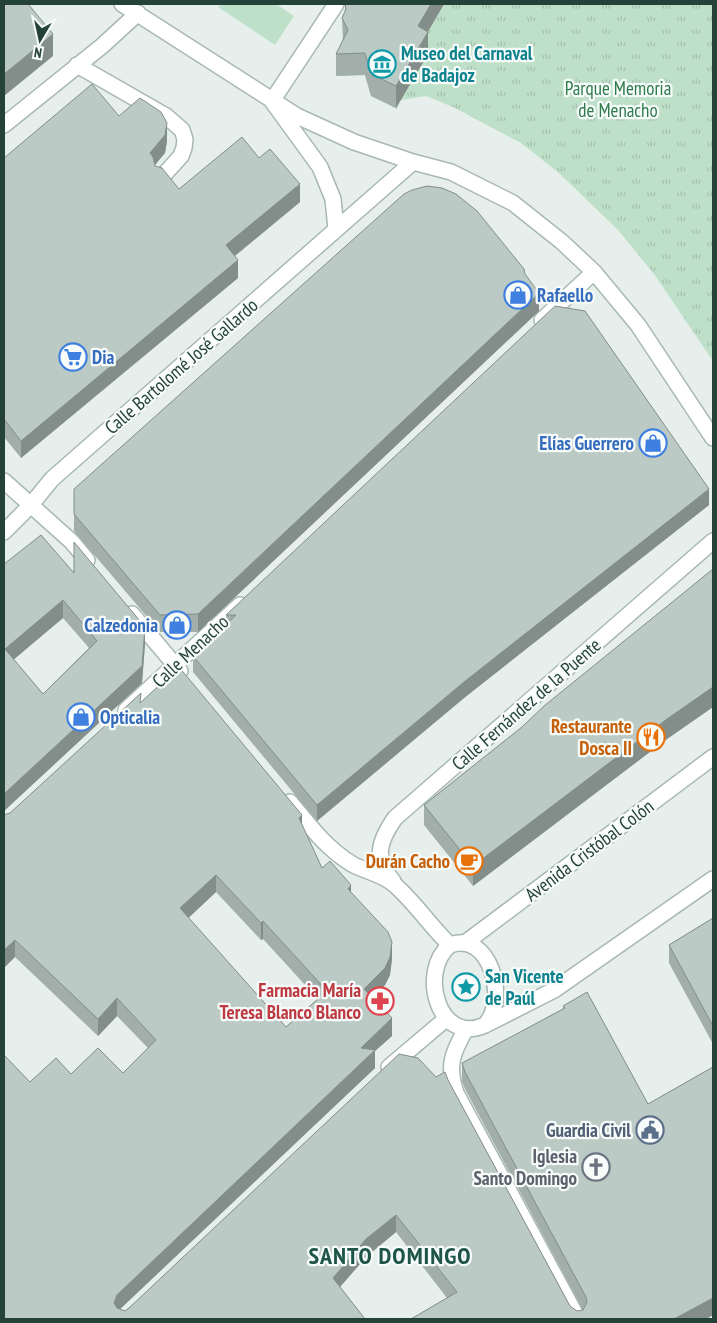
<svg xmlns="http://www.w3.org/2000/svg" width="717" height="1323" viewBox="0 0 717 1323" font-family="'PT Sans Narrow',sans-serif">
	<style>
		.green { fill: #bfe0c8 }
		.park { fill: url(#park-tufts) }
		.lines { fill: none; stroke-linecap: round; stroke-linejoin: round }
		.lane-casing { stroke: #a8b8b2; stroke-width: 18 }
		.street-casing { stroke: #a8b8b2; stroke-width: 18 }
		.lane { stroke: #fff; stroke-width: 15 }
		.street { stroke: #fff; stroke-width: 15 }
		.wall { fill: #a1aea9; fill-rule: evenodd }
		.shaded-wall { fill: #838d89 }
		.building { fill: #bbcac4; stroke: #838d89; fill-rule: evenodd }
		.labels { text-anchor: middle; stroke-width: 4.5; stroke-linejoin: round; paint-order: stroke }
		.culture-label { font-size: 19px; font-weight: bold; fill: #0d838f; stroke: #f7fbf9; text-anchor: start }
		.park-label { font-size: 19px; fill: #2d7a4b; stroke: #f7fbf9 }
		.shop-label { font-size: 19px; font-weight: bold; fill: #366cbe; stroke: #f7fbf9; text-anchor: start }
		.street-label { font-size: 19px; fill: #24423a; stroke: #f7fbf9 }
		.food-label { font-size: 19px; font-weight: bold; fill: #c56008; stroke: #f7fbf9; text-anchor: end }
		.health-label { font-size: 19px; font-weight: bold; fill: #be3a42; stroke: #f7fbf9; text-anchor: end }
		.service-label { font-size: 19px; font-weight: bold; fill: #4e5e75; stroke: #f7fbf9; text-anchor: end }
		.worship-label { font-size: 19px; font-weight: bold; fill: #5b616d; stroke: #f7fbf9; text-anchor: end }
		.district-label { font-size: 24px; font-weight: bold; letter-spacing: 1px; fill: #1f5548; stroke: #f7fbf9 }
	</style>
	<defs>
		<pattern id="park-tufts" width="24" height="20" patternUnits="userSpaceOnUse" patternTransform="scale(1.25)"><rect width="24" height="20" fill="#bfe0c8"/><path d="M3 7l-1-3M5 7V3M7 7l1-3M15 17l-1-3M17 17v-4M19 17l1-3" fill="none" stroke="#a4c1ad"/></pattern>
	</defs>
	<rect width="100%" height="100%" fill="#e6efeb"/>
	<path class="green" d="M221 4H276L294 16 275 45 218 7Z"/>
	<path class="park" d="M360 4H713V361L654 274 618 230 559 173 521 143 453 107 426 96 401 100 397 109 371 96 365 75 336 76 348 52 342 40Z"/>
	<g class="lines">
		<g class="lane-casing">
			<path id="lane" d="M77 65 166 116 182 130 185 139 184 148 181 156 162 177"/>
		</g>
		<g class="street-casing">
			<path id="street" d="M122 4 297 116 354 142 413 162 451 172 513 203 562 242 594 272 638 325 713 438
				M4 125 102 46 138 13
				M336 229 333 199 320 167 272 101 336 4
				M542 320 594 272
				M4 481 72 542 87 560
				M4 532 30 506 52 479 413 162
				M132 614 180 671
				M126 710 240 605
				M290 802C309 825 326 848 352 864 366 872 384 874 396 886 416 904 431 927 450 945
				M393 881C373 859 379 841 395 818L713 541
				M465 943 713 757
				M485 1025C509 1000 490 930 450 945 418 971 438 1046 485 1025L554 990 713 879
				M466 1029C452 1053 447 1066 456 1093L578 1319
				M389 1067 447 1018"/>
		</g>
		<use href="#lane" class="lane"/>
		<use href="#street" class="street"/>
	</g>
	<path class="wall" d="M345 4H444L428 32V54L396 108 371 96 365 75 336 76V54L343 41 342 18 345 12Z
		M119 116 167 141 165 153 155 164V166L179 189 259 158 300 202 235 256 238 278 21 458 4 437V158Z
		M525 274 539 311 198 632H160L74 531V489Z
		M709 505 464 698 317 821 193 672V656L226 625V615Z
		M4 564 74 573 145 644 142 683 4 811ZM63 618 89 648 43 694 13 659Z
		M713 569V707L667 739 473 886 424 825V805L522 727Z
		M141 703 302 826 322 868 351 892 392 959 390 975 385 985 372 998 392 1036 375 1051V1068L120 1309 125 1311 129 1308 436 1077 448 1080 570 1306 577 1311 583 1310 465 1089 462 1081V1063L563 1009V1006L648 1104 713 1067V1315L706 1319H411L447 1298 396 1232 366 1257 340 1287 365 1319H4L30 1082 71 1074 123 1073 148 1048 117 1016 98 1036 15 957 10 813ZM216 892 261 940 263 939 318 999 286 1027 188 918Z
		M713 918V1044L669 963V945Z"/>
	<path class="shaded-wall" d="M431 4H444L418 48V26Z
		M428 32V54L396 108V86Z
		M53 34V56L4 96V74Z
		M167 123V141L165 153 150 171V153Z
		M300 184V202L226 263V245Z
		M238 260V278L21 458V441Z
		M539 293V311L198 632V614Z
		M709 489V505L464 698 317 821V805L464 682Z
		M63 600V618L5 667V649Z
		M145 627V644L142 683 4 811V794Z
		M713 687V707L667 739 473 886V866L667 719Z
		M302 815V833L299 818Z
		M216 875V892L180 926V908Z
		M351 885V903L348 889Z
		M263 921V939L261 940V923Z
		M15 940V957L4 968V950Z
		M392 942V959L390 975 385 985 364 1006V989Z
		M117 998V1016L98 1036V1019Z
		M392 1018V1036L375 1051V1068L117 1312 114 1303 117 1295 361 1048Z
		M396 1215V1232L366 1257 333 1295V1278L366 1239Z
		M713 1298V1315L706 1319H674Z"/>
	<path class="building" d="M4 4H28L53 34 4 74Z
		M345 4H431L418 26 428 32 396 86 371 74 365 53 336 54 348 30 342 18 346 9Z
		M92 84 119 116 140 98 161 112 167 123 165 135 150 153 153 157 155 166 162 168 179 189 242 137 259 158 270 149 300 184 226 245 238 260 21 441 4 419V158Z
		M427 186 442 188 456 194 477 211 524 269 525 274 539 293 198 614 160 615 74 514V489L404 194 412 190Z
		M555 306 585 311 709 489 464 682 317 805 193 656 236 615H226Z
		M41 535 74 573V542L145 627 142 666 4 794V564ZM63 600 97 641 43 694 5 649Z
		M713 569V687L667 719 473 866 424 805 522 727 544 706Z
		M179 667 302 815 299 818 322 868 330 861 351 885 348 889 388 932 392 942 390 957 385 968 364 989 392 1018 361 1048 375 1050 117 1295 114 1303 117 1308 125 1311 129 1308 399 1054 418 1058 436 1077 445 1072 448 1080 570 1306 577 1311 583 1310 587 1302 586 1297 465 1072 462 1063 565 1008 563 1006 587 992 648 1104 713 1067V1298L674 1319H411L457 1292 396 1215 366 1239 333 1278 365 1319H4V1055L30 1082 56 1058 71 1074 98 1048 123 1073 156 1040 117 998 98 1019 15 940 4 950V815L10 813 141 693 140 703ZM216 875 261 923 263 921 327 991 286 1027 180 908Z
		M713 918V1026L669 945Z"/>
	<defs>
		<g id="museum-ring" transform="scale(1.4375)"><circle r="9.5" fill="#f7fbf9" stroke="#0f9aa8" stroke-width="1.5"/><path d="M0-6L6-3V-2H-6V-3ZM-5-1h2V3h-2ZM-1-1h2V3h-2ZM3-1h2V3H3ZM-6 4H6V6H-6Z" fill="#0f9aa8"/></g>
		<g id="shop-ring" transform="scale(1.4375)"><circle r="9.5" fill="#f7fbf9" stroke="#3f7fe0" stroke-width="1.5"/><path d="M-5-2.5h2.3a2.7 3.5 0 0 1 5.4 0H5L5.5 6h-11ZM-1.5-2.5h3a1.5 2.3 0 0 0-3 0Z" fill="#3f7fe0"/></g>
		<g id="supermarket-ring" transform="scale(1.4375)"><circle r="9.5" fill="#f7fbf9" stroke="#3f7fe0" stroke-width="1.5"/><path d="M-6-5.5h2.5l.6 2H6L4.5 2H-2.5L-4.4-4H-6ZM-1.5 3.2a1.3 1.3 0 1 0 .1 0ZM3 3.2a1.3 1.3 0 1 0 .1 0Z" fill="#3f7fe0"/></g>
		<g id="restaurant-ring" transform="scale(1.4375)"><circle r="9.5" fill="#f7fbf9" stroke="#e8710a" stroke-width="1.5"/><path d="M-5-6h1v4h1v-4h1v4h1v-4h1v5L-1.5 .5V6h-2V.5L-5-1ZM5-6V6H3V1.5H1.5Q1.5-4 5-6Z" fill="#e8710a"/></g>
		<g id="cafe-ring" transform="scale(1.4375)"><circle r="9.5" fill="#f7fbf9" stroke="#e8710a" stroke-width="1.5"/><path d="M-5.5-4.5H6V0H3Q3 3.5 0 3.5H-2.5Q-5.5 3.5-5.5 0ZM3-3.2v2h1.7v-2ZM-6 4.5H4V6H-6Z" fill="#e8710a"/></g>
		<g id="sight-ring" transform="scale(1.4375)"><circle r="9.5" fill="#f7fbf9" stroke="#0f9aa8" stroke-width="1.5"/><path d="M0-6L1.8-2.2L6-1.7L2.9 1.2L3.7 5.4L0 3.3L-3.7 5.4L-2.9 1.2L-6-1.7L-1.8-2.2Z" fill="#0f9aa8"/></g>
		<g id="pharmacy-ring" transform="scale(1.4375)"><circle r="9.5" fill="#f7fbf9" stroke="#e0444e" stroke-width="1.5"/><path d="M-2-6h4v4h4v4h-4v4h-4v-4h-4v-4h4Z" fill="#e0444e"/></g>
		<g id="civic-ring" transform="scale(1.4375)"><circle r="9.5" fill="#f7fbf9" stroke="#5c6f8a" stroke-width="1.5"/><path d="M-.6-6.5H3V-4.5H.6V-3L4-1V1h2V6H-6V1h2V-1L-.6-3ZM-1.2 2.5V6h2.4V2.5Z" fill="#5c6f8a"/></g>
		<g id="church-ring" transform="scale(1.4375)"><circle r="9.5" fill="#f7fbf9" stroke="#6b7280" stroke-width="1.5"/><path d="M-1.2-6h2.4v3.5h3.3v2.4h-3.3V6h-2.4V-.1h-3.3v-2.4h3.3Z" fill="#6b7280"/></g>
	</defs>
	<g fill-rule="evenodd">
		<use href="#museum-ring" x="382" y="64"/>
		<use href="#shop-ring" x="518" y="295"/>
		<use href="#supermarket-ring" x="73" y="357"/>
		<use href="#shop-ring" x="653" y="443"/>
		<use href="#shop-ring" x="177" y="625"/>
		<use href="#shop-ring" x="81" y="717"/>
		<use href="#restaurant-ring" x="651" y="737"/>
		<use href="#cafe-ring" x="469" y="861"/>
		<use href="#sight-ring" x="466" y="987"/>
		<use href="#pharmacy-ring" x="380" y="1001"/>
		<use href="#civic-ring" x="650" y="1130"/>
		<use href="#church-ring" x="596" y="1167"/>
	</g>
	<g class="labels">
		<g class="culture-label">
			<text x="401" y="60">Museo del Carnaval<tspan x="401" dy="22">de Badajoz</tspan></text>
			<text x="485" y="983">San Vicente<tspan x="485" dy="22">de Paúl</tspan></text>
		</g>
		<g class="park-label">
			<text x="618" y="95">Parque Memoria<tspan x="618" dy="22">de Menacho</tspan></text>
		</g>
		<g class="shop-label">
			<text x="537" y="302">Rafaello</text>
			<text x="92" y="364">Dia</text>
			<text x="634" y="450" text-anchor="end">Elías Guerrero</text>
			<text x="158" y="632" text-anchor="end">Calzedonia</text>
			<text x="100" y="724">Opticalia</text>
		</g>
		<g class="street-label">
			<text transform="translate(181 366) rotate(-41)" y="7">Calle Bartolomé José Gallardo</text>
			<text transform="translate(190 651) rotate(-43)" y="7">Calle Menacho</text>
			<text transform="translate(526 704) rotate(-41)" y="7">Calle Fernández de la Puente</text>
			<text transform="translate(589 850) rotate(-37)" y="7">Avenida Cristóbal Colón</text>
		</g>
		<g class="food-label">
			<text x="632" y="733">Restaurante<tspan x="632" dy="22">Dosca II</tspan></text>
			<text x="450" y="868">Durán Cacho</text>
		</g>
		<g class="health-label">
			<text x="361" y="997">Farmacia María<tspan x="361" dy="22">Teresa Blanco Blanco</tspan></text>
		</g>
		<g class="service-label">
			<text x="631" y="1137">Guardia Civil</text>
		</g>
		<g class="worship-label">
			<text x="577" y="1163">Iglesia<tspan x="577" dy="22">Santo Domingo</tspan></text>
		</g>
		<g class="district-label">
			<text x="390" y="1264">SANTO DOMINGO</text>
		</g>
	</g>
	<rect width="717" height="1323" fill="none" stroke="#24423a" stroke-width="10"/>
	<g transform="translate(40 40) rotate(189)" stroke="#f7fbf9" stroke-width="4" paint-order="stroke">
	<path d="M0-4L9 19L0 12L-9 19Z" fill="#24423a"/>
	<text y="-8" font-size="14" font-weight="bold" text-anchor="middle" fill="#24423a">N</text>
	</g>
</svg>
